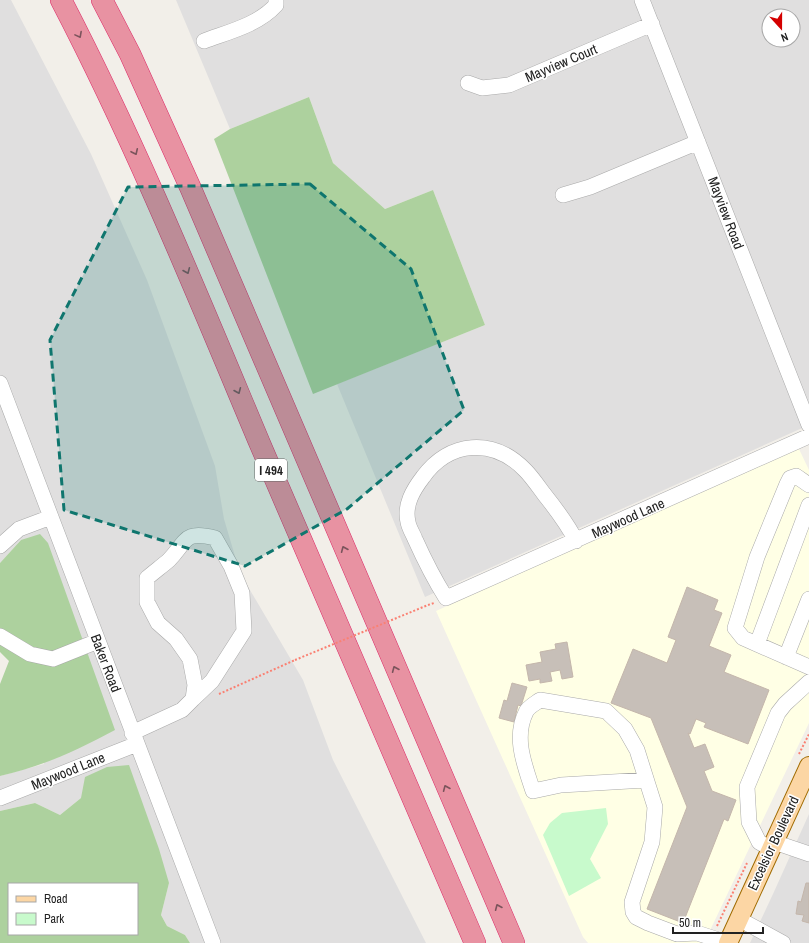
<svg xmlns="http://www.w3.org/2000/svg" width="809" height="943" viewBox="0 0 809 943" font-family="'Archivo Narrow',sans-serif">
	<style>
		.residential { fill: #e0dfdf; fill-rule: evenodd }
		.education { fill: #ffffe5 }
		.forest { fill: #add19e; fill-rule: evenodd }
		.park { fill: #c8facc }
		.building { fill: #c7bfb8; stroke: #c4b6ab }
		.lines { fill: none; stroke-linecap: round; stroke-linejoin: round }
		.minor-casing { stroke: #a9a9a9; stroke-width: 16 }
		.major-casing { stroke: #a06b00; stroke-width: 20 }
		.highway-casing { stroke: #dc2a67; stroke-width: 22 }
		.path { stroke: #fa8072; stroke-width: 2; stroke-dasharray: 2 2; stroke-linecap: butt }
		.minor { stroke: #fff; stroke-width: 15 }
		.major { stroke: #fcd6a4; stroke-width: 18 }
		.highway { stroke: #e892a2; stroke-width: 21 }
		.path-bridge { stroke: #fa8072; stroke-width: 2; stroke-dasharray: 2 2; stroke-linecap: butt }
		.oneway { stroke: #7b545c }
		.marked { fill: #0f766e; fill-opacity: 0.2; stroke: #0f766e; stroke-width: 3; stroke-dasharray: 8 5; stroke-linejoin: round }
		.labels { text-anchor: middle; stroke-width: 3; stroke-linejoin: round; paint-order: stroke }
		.shield { fill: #fff; stroke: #646464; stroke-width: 1 }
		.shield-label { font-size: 13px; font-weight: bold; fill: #222 }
		.street-label { font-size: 14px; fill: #222; stroke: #fff }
	</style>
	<rect width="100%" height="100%" fill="#f2efe9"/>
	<path class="residential" d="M0 0H11L91 154 147 280 215 466 224 519 240 573 303 680 333 760 426 943H190L185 935 167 926 161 915 169 883 81 798 60 815 35 803 0 811V776L44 764 21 540 0 563Z
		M176 0H809V425L425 597 337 384 485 325 433 190 385 209 333 163 309 97 230 129ZM769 16H793V40H769Z
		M809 814V943H750L773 894Z"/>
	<path class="education" d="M798 447 809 470V723L704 943H588L583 937 436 611Z"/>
	<path class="forest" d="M309 97 333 163 385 209 433 190 485 325 313 394 214 139 230 129Z
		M40 534 48 543 115 730C78 750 41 767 0 776V684L9 661 0 652V563L21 540Z
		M129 765 159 849 169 883 161 915 167 926 185 935 190 943H0V811L35 803 60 815 81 798 85 777 107 767ZM9 884H137V934H9Z"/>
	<path class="park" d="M606 808 608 824 590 859 601 878 569 896 543 835 550 823 562 813Z"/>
	<path class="building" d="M687 587 718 600 714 610 722 613 709 646 731 655 724 672 769 690 748 744 704 727 706 723 696 719 690 734 688 733 694 748 705 744 714 767 704 771 712 791 736 800 728 821 724 819 683 923 647 909 687 807 651 718 611 703 633 649 667 663 676 640 668 637Z
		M567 642 573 677 562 679 560 670 550 672 552 681 540 683V679L529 681 526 665 542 662 540 652 556 649 555 644Z
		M512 683 527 687 521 706 518 705 514 722 499 718 504 700 507 701Z
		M806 883H809V923L802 921 804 915 796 914 798 901 801 902Z"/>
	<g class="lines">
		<g class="minor-casing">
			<path id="minor" d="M642 0 809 425
				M204 41C228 32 258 25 276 5V0
				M468 83 482 88 509 85 652 24
				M563 195 590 187 698 142
				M0 383 213 943
				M809 485 796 476 790 478 787 484 757 557 735 628 743 638 809 667
				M576 541C567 523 556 509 544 494 538 486 532 477 525 470 493 437 449 441 423 477 413 490 404 505 408 522 409 528 413 534 415 539 424 559 434 579 446 598L809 436
				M0 546 19 529 51 517
				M0 636 30 654 53 659 98 641
				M757 644 809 505
				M786 657 809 599
				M132 733 182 710 193 699 195 685 190 659 176 639 158 623 147 602V578C154 572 162 566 169 560 187 541 184 530 215 538L231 566 242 593 244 631 212 681 193 699
				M646 780 561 785 533 791C525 766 513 738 526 712 528 707 536 703 540 700L606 711 625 729 637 750 655 807 652 842 632 902 633 912 636 917 648 923 677 934 697 933 728 943
				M0 798 137 744
				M774 842 809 854
				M771 849 759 842 749 822 747 787 778 713 785 704 809 682
				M739 919 783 943"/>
		</g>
		<g class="major-casing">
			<path id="major" d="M728 943 809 766"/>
		</g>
		<g class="highway-casing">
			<path id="highway" d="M61 0C136 144 197 294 260 444 331 611 403 777 475 943
				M102 0 130 54 191 189 514 943"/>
		</g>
		<path class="path" d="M428 605 434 603
			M219 694 295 660
			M799 754 809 734
			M717 926 747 863"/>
		<use href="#minor" class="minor"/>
		<use href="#major" class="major"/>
		<use href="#highway" class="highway"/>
		<path class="path-bridge" d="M295 660 428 605"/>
	</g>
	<defs><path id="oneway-chevron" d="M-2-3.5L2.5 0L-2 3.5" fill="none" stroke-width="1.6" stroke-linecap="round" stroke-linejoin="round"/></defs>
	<g class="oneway">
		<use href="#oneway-chevron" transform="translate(79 35) rotate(62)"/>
		<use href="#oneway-chevron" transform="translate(135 152) rotate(65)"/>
		<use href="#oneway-chevron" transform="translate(187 271) rotate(67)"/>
		<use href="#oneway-chevron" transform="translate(238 391) rotate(67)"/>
		<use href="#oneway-chevron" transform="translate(344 549) rotate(-113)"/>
		<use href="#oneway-chevron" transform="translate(395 669) rotate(-113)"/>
		<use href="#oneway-chevron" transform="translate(446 788) rotate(-113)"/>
		<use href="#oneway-chevron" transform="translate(498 907) rotate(-113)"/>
	</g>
	<path class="marked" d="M310 184 411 269 464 410 347 509 245 566 64 510 50 340 128 187Z"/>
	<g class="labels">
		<rect class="shield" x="255" y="459" width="32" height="22" rx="3"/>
		<g class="shield-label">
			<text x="271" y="475">I 494</text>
		</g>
		<g class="street-label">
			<text transform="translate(561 63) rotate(-23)" y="5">Mayview Court</text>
			<text transform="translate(726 213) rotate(69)" y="5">Mayview Road</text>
			<text transform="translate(628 518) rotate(-24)" y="5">Maywood Lane</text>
			<text transform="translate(106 663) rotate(69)" y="5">Baker Road</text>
			<text transform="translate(68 771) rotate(-22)" y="5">Maywood Lane</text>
			<text transform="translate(773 843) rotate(-65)" y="5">Excelsior Boulevard</text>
		</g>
	</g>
	<rect x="8" y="883" width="130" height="52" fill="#ffffff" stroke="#a7a7a7"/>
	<rect x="16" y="896" width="20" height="6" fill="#fcd6a4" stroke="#a7a7a7"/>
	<text x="44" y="903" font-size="12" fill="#222222">Road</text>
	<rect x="16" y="913" width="20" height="12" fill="#c8facc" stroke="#a7a7a7"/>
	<text x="44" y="923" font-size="12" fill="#222222">Park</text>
	<g transform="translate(781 28) rotate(159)"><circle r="19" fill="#ffffff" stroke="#a7a7a7"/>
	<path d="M0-3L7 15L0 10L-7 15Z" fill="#d40000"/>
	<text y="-6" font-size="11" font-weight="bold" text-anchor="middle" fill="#222222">N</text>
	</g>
	<path d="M673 927v6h90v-6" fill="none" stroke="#222222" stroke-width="2"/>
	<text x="679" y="927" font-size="12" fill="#222222" stroke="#ffffff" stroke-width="3" paint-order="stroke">50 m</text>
</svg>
